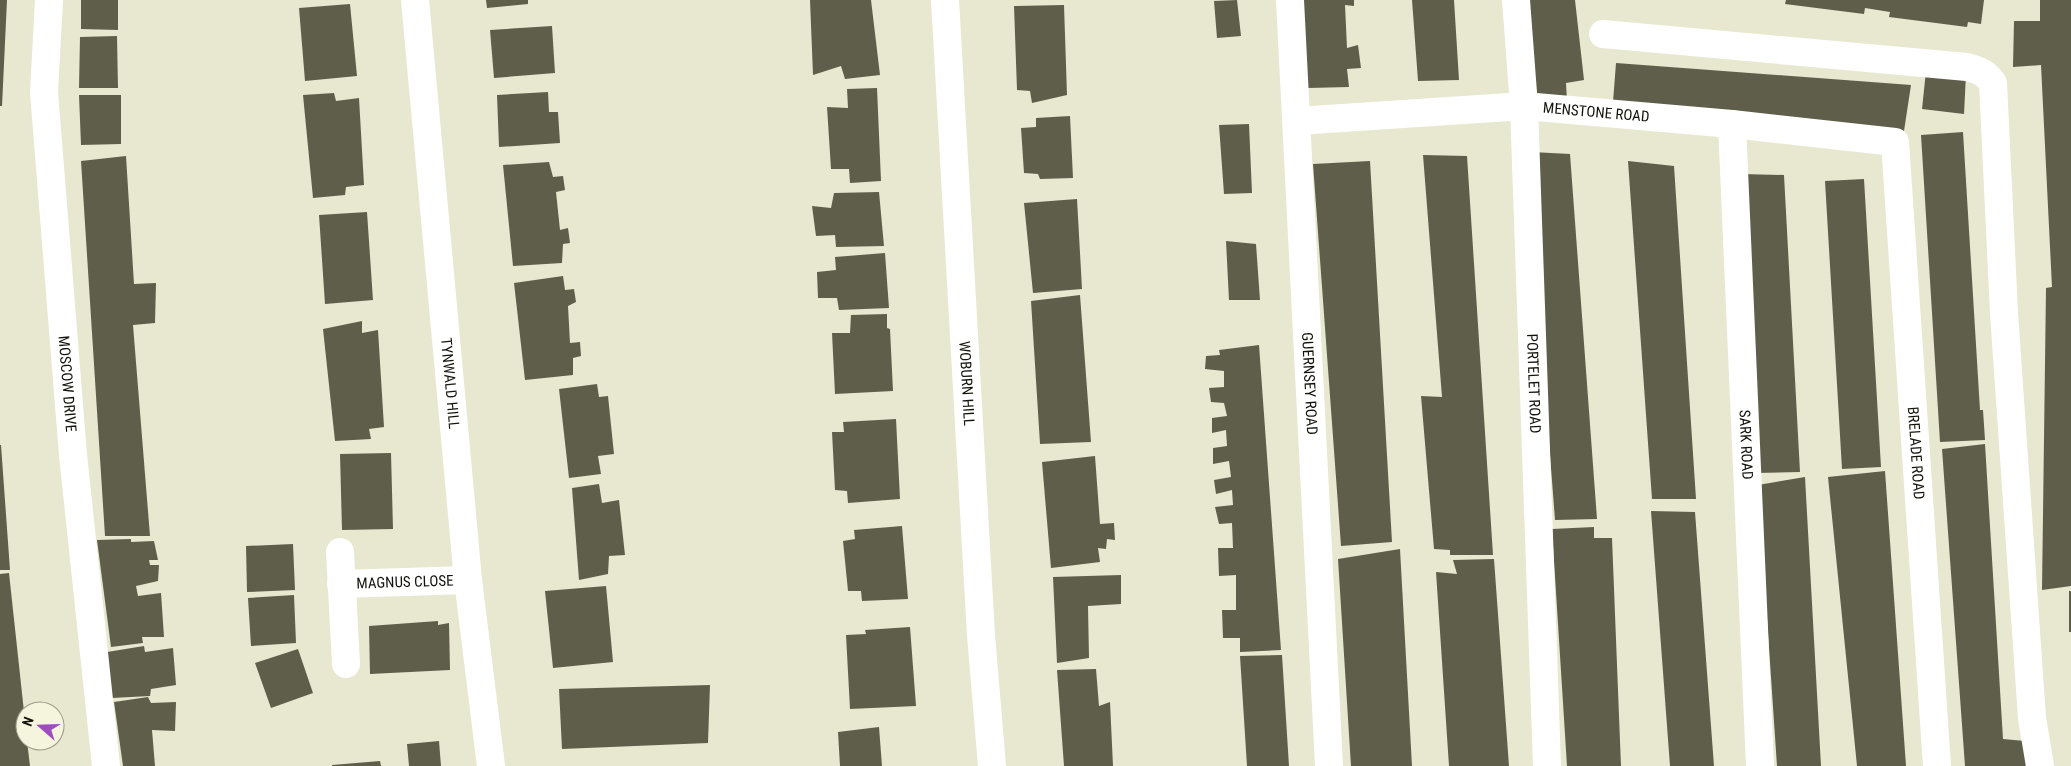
<svg xmlns="http://www.w3.org/2000/svg" width="2071" height="766" viewBox="0 0 2071 766" font-family="'Roboto Condensed',sans-serif">
	<style>
		.building { fill: #5f5e4a }
		.lines { fill: none; stroke-linecap: round; stroke-linejoin: round }
		.minor { stroke: #fff; stroke-width: 28 }
		.labels { text-anchor: middle; stroke-width: 5; stroke-linejoin: round; paint-order: stroke }
		.street-label { font-size: 15px; fill: #13130b; stroke: #f5f5dd }
	</style>
	<rect width="100%" height="100%" fill="#e8e8d0"/>
	<path class="building" d="M0 0H7L2 106H0Z
		M81 0H118V30L81 29Z
		M486 0H528V4L487 8Z
		M810 0H871L880 75 845 79 841 66 813 75Z
		M1237 0 1241 36 1217 38 1214 1Z
		M1302 0H1354V6L1345 5 1347 48 1358 45 1361 68 1347 69 1349 87 1308 88Z
		M1412 0H1454L1459 80 1418 81Z
		M1520 0H1575L1584 80 1566 83 1567 101 1527 100Z
		M1786 0H1984L1981 24 1968 22 1967 27 1889 17 1890 12 1865 8 1864 14 1785 4Z
		M2040 0H2071V586L2042 590 2046 288 2052 287 2041 65 2013 67 2014 21H2040Z
		M350 4 357 76 305 81 299 8Z
		M1064 5 1067 95 1032 103 1030 91 1017 90 1014 6Z
		M552 26 555 73 494 78 490 30Z
		M117 36 118 88H79L80 37Z
		M1616 63 1911 85 1904 131 1613 102Z
		M1926 71 1966 74 1964 114 1922 109Z
		M877 88 881 181 850 183 849 169H831L827 107 848 108 847 89Z
		M548 92 549 112H558L560 143 499 147 497 95Z
		M334 93 336 101 359 98 364 185 346 187 345 195 313 198 303 95Z
		M79 95H121V144L81 145Z
		M1070 116 1073 178 1040 179 1038 174 1024 173 1021 128 1036 127V118Z
		M1249 124 1252 193 1224 194 1219 125Z
		M1963 132 1980 410H1983L1985 440 1940 442 1921 135Z
		M1532 152 1570 154 1597 519 1555 520 1540 324Z
		M1423 155 1467 156 1493 555H1450V550L1434 549 1421 396 1442 397Z
		M126 156 134 284 156 283 155 323 133 325 150 536H105L81 161Z
		M1370 161 1392 542 1341 546 1313 164Z
		M1628 161 1674 166 1696 499H1652Z
		M549 162 553 177 563 176 565 190 556 192 560 230 568 228 570 243 563 244 562 263 513 266 503 165Z
		M1741 174 1784 175 1800 472 1755 473Z
		M1864 179 1881 467 1842 469 1825 181Z
		M879 192 884 246 836 247 835 235 816 236 812 206 831 208 834 193Z
		M1077 199 1082 289 1033 293 1024 203Z
		M367 212 373 300 325 304 319 215Z
		M1226 241 1256 244 1260 300H1229Z
		M885 253 889 308 839 310 837 298H818L817 272 836 270 835 257Z
		M563 276 565 290 574 289 576 302 568 306 570 343 580 342 581 356 573 358V375L525 380 514 283Z
		M1080 295 1091 442 1040 444 1031 301Z
		M887 314V328L890 329 893 391 835 394 832 333H850L851 315Z
		M362 321V333L378 330 384 427 369 429 371 439 335 441 323 329Z
		M1259 345 1281 650 1240 652V638H1223L1222 610H1236V575L1219 576 1218 548H1233L1232 523 1219 524 1215 507 1233 505 1232 490 1216 494 1214 480 1231 477 1229 461 1213 464V448L1227 446 1226 430 1212 433V418L1227 416 1224 403 1211 402 1209 388 1224 387V371L1205 369 1206 356 1220 355 1219 350Z
		M597 384 599 397 608 396 614 454 598 456 601 474 569 478 559 389Z
		M896 419 900 499 848 503 847 491 835 490 832 432H844L843 422Z
		M1985 444 2003 739 2025 741 2028 766H1965L1942 449Z
		M0 445H1L10 570H0Z
		M391 453 393 529 342 530 340 454Z
		M1095 456 1100 524 1114 523 1115 540 1107 539 1106 549 1098 548 1100 562 1051 568 1042 462Z
		M1885 471 1906 766H1857L1828 477Z
		M1805 477 1821 766H1777L1758 485Z
		M599 484 602 503 619 500 625 555 609 556 608 574 579 580 572 488Z
		M1651 511 1695 512 1714 766H1670Z
		M902 526 908 599 862 601 861 591H848L843 541 855 539 854 530Z
		M1594 527V538H1612L1621 766H1567L1552 529Z
		M131 539V542L154 541 158 560H149L150 565H159L158 581 136 586 138 596 161 593 164 637H142L143 643 111 647 97 540Z
		M293 544 295 590 247 592 246 546Z
		M1400 549 1412 766H1351L1338 559Z
		M1494 559 1509 766H1449L1436 572 1457 574 1453 560Z
		M9 573 25 721V741H27L30 766H0V574Z
		M1121 575V604L1088 606 1089 658 1057 663 1053 577Z
		M606 586 613 662 553 668 545 591Z
		M2069 591H2071V632H2069Z
		M294 595 296 643 251 646 248 598Z
		M438 621V625L449 623 450 670 370 674 369 626Z
		M910 627 916 706 850 709 846 635 866 634 865 630Z
		M144 646 145 652 173 648 176 685 151 689 150 696 112 698 107 652Z
		M298 649 313 693 271 708 255 663Z
		M1282 655 1289 766H1247L1240 656Z
		M1096 669 1099 706 1110 702 1113 766H1064L1057 670Z
		M710 685 708 743 562 749 559 689Z
		M148 697 151 703 176 702 175 731 152 730 155 766H123L114 702Z
		M879 727 882 766H840L838 732Z
		M439 741 441 766H409L407 744Z
		M380 761 381 766H332V765Z"/>
	<g class="lines">
		<g class="minor">
			<path id="s1" d="M49 0 44 92 73 455 106 766"/>
			<path id="s2" d="M415 0 468 580 491 766"/>
			<path id="s3" d="M945 0 981 635 992 766"/>
			<path id="s4" d="M1290 0 1329 766"/>
			<path id="s5" d="M1516 0 1524 106 1547 766"/>
			<path d="M1603 34 1967 67C1979 70 1986 73 1993 83L2004 313 2032 718 2040 766"/>
			<path id="s6" d="M1297 121 1524 106 1732 124 1895 142 1937 766"/>
			<path id="s7" d="M1732 124 1760 766"/>
			<path d="M340 552 346 664"/>
			<path id="s8" d="M341 584 468 580"/>
		</g>
	</g>
	<g class="labels">
		<g class="street-label">
			<text dy="5" stroke="none"><textPath href="#s6" startOffset="300">MENSTONE ROAD</textPath></text>
			<text dy="5" stroke="none"><textPath href="#s1" startOffset="385">MOSCOW DRIVE</textPath></text>
			<text dy="5" stroke="none"><textPath href="#s2" startOffset="385">TYNWALD HILL</textPath></text>
			<text dy="5" stroke="none"><textPath href="#s3" startOffset="384">WOBURN HILL</textPath></text>
			<text dy="5" stroke="none"><textPath href="#s4" startOffset="384">GUERNSEY ROAD</textPath></text>
			<text dy="5" stroke="none"><textPath href="#s5" startOffset="384">PORTELET ROAD</textPath></text>
			<text dy="5" stroke="none"><textPath href="#s7" startOffset="321">SARK ROAD</textPath></text>
			<text dy="5" stroke="none"><textPath href="#s6" startOffset="912">BRELADE ROAD</textPath></text>
			<text dy="5" stroke="none"><textPath href="#s8" startOffset="64">MAGNUS CLOSE</textPath></text>
		</g>
	</g>
	<g transform="translate(40 726) rotate(290)"><circle r="24" fill="#f5f5dd" stroke="#9b9b89"/>
	<path d="M0-4L9 19L0 12L-9 19Z" fill="#9f4dbc"/>
	<text y="-8" font-size="14" font-weight="bold" text-anchor="middle" fill="#13130b">N</text>
	</g>
</svg>
